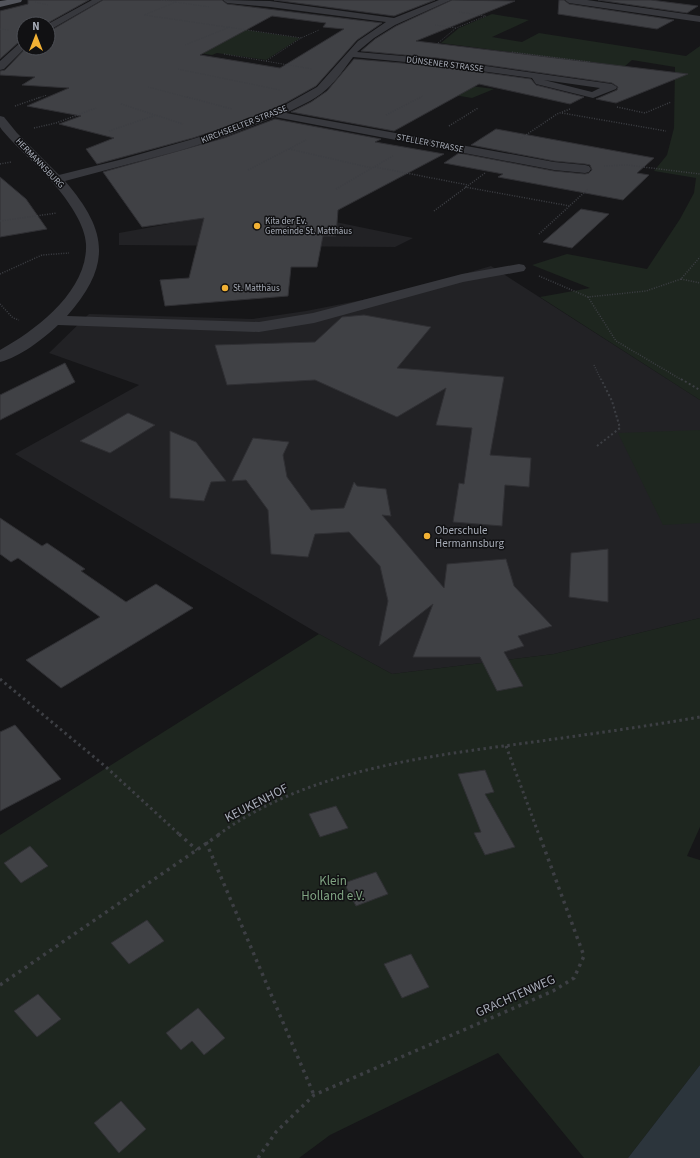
<svg xmlns="http://www.w3.org/2000/svg" width="700" height="1158" viewBox="0 0 700 1158" font-family="'Source Sans 3',sans-serif">
	<style>
		.built { fill: #222225 }
		.green { fill: #1e261f }
		.water { fill: #2c353c }
		.building { fill: #404145; stroke: #303034; fill-rule: evenodd }
		.lines { fill: none; stroke-linecap: round; stroke-linejoin: round }
		.path-far4 { stroke: #3d3f44; stroke-width: 1; stroke-dasharray: 1 1.5; stroke-linecap: butt }
		.path-far3 { stroke: #3d3f44; stroke-width: 1.5; stroke-dasharray: 1 1.5; stroke-linecap: butt }
		.path-far2 { stroke: #3d3f44; stroke-width: 2; stroke-dasharray: 2 2.5; stroke-linecap: butt }
		.path-far1 { stroke: #3d3f44; stroke-width: 3; stroke-dasharray: 2.5 3.5; stroke-linecap: butt }
		.path { stroke: #3d3f44; stroke-width: 3.5; stroke-dasharray: 3 4.5; stroke-linecap: butt }
		.minor { fill: #37383d; fill-rule: evenodd }
		.major { fill: #53555c; fill-rule: evenodd }
		.poi-dot { fill: #f2b134; stroke: #111113; stroke-width: 1.5 }
		.labels { text-anchor: middle; stroke-width: 3; stroke-linejoin: round; paint-order: stroke }
		.far-street-label { font-size: 9px; fill: #a8adb8; stroke: #111113 }
		.far-poi-label { font-size: 9px; fill: #a8adb8; stroke: #111113; text-anchor: start }
		.poi-label { font-size: 11px; fill: #a8adb8; stroke: #111113; text-anchor: start }
		.near-street-label { font-size: 13px; fill: #a8adb8; stroke: #111113 }
		.near-park-label { font-size: 13px; fill: #7fa381; stroke: #111113 }
	</style>
	<rect width="100%" height="100%" fill="#161618"/>
	<path class="built" d="M229 213 321 219 413 238 395 247 119 245V233Z
		M491 266 700 400V618L554 654 392 674 319 634 15 454 139 385 49 353 89 314 253 319 306 311 398 293Z"/>
	<path class="green" d="M492 14 529 20 492 37 522 42 539 33 686 56 700 46V400L540 297 590 288 532 265 567 254 647 269 680 219 694 193 696 178 654 171 667 155 674 128 675 67 632 60 624 67 441 43 459 28Z
		M198 23 300 38 266 60 217 53 212 55 141 44Z
		M345 77 425 80 494 89 472 98Z
		M700 430V523L663 525 618 433Z
		M700 618V827L687 856 700 860V1065L628 1158H584L498 1053 330 1135 299 1158H0V835L319 634 392 674 554 654Z"/>
	<path class="water" d="M700 1065V1158H628Z"/>
	<path class="building" d="M28 0H89L46 24H24V40L20 41 0 59V11L28 4Z
		M103 0H222L227 4 382 23 357 40 316 86 282 105 238 123 193 138 97 164 86 149 114 138 59 124 81 116 27 106 69 88 22 85 35 77 0 75V71L5 70 26 48H48V32ZM272 16 326 23 323 27 344 29 280 68 200 55Z
		M274 0H435L394 16Z
		M452 0 515 1 416 41 688 74 616 103 596 99 617 90 618 87 612 83 437 58 361 51 375 39 396 26Z
		M559 0H564L569 4 674 20 657 29 558 14Z
		M598 0H651L698 6 687 13Z
		M354 59 437 66 531 79 536 85 584 97 570 104 479 84 394 131 291 112 311 102 327 91Z
		M275 119 381 139 375 142 444 154 338 210 336 236H323L317 267H291L288 296 165 306 160 280 189 278 204 218 142 227 103 172 224 138Z
		M496 129 583 145 654 158 637 173 649 175 623 200 498 177 503 174 444 163 459 153 554 171 585 174 589 173 592 170 590 165 585 164 554 161 471 145Z
		M0 177 26 199 47 229 0 237Z
		M581 209 609 214 572 248 543 242Z
		M364 315 431 327 397 368 504 377 490 455 531 458 529 487 505 485 502 526 453 522 459 483 464 484 472 428 436 425 446 388 397 417 315 380 227 385 215 345 315 342 342 317Z
		M65 363 75 382 0 420V395Z
		M128 413 155 425 110 453 80 441Z
		M170 431 196 442 226 481 211 482 204 501 170 498Z
		M253 438 289 442 283 455 287 477 311 510 344 508 354 482 357 486 386 489 391 516 382 515 444 588 447 564 506 559 514 586 552 626 518 636 524 646 504 652 523 686 497 691 480 657H413L433 604 379 646 388 601 380 566 349 532 315 534 308 557 271 554 268 510 246 480 232 481Z
		M0 518 42 546 47 543 85 569 81 571 126 602 156 584 193 608 61 688 26 660 100 617 18 558 11 562 0 554Z
		M608 549V602L569 597 571 553Z
		M15 725 61 779 0 811V732Z
		M485 770 494 792 485 794 515 847 485 855 474 833 481 832 458 774Z
		M336 806 348 828 320 837 309 814Z
		M30 846 48 866 21 883 4 863Z
		M376 872 388 894 356 906 344 883Z
		M147 920 164 941 129 964 111 943Z
		M411 954 429 987 402 998 384 964Z
		M38 994 61 1019 37 1037 14 1011Z
		M198 1008 225 1038 204 1055 192 1041 181 1050 166 1033Z
		M121 1101 146 1129 119 1153 94 1123Z"/>
	<g class="lines">
		<path class="path-far4" d="M161 0 210 7
			M35 2 48 5
			M176 2 144 15 302 38
			M459 12 485 16
			M435 25 456 28
			M0 29 9 30
			M438 43 456 28 486 16
			M185 45 230 27
			M512 52 591 62
			M224 54 312 69
			M266 61 301 38 319 30
			M178 69 280 90
			M148 87 190 98
			M38 98 47 95
			M419 98 423 96"/>
		<path class="path-far3" d="M187 97 232 109
			M121 104 183 124
			M15 106 41 97
			M617 107 645 113 671 102
			M562 113 666 131
			M386 115 421 97
			M449 126 478 108
			M34 128 56 123 96 108
			M109 131 156 115
			M520 139 557 114 570 109
			M289 149 372 168
			M0 164 11 162
			M604 166 627 165 700 174
			M375 167 468 185
			M248 170 306 140
			M465 187 570 206
			M336 189 393 156
			M434 211 485 173
			M0 221 57 213
			M539 234 588 189
			M0 274 42 255 69 253
			M539 276 588 297 646 291 681 279 700 257
			M681 279 700 283
			M588 297 616 341 682 380
			M0 304 13 318 19 320
			M594 365 601 380"/>
		<path class="path-far2" d="M681 379 700 390
			M597 446 620 428 612 401 601 379"/>
		<path class="path-far1" d="M0 679 106 767 180 835
			M506 746 539 835
			M218 835C306 771 421 757 526 743 584 735 642 727 700 717"/>
		<path class="path" d="M179 834 197 850
			M206 842 314 1095
			M0 985 220 834
			M258 1158 276 1132 314 1095 553 991 574 978 584 956 539 834"/>
		<path class="minor" d="M92 0H102L48 31V24Z
			M223 0 270 1 394 18 439 0H451L395 25 374 38 357 52 437 59 612 84 617 87 616 89 593 98 536 84 532 78 437 65 353 57C346 66 340 76 331 85 319 98 302 105 286 113L554 162 585 165 589 166 591 169 589 172 585 173 554 170 275 117 224 137 178 151 65 181C108 231 112 265 67 316L259 322 313 313 462 274 519 264 524 265 526 268 524 271 463 282 314 323 259 332 58 325C43 339 20 357 0 362V350C36 330 88 291 86 244 85 225 70 204 59 190 41 168 20 151 2 130L0 127V116L4 117 17 133 59 175 123 159 193 139 239 124 283 106 317 87 358 41 386 22 270 7 227 3ZM544 80 600 88 592 92Z
			M565 0H587L700 16V22L569 3Z
			M24 41 25 48 4 69 0 70V61L21 42Z"/>
		<path class="major" d="M7 0H22L21 2 0 7V1Z"/>
	</g>
	<g class="poi-dot">
		<circle cx="257" cy="226" r="4"/>
		<circle cx="225" cy="288" r="4"/>
		<circle cx="427" cy="536" r="4"/>
	</g>
	<g class="labels">
		<g class="far-street-label">
			<text transform="translate(445 64) rotate(7)" y="3">DÜNSENER STRASSE</text>
			<text transform="translate(244 124) rotate(-21)" y="3">KIRCHSEELTER STRASSE</text>
			<text transform="translate(430 143) rotate(11)" y="3">STELLER STRASSE</text>
			<text transform="translate(40 163) rotate(46)" y="3">HERMANNSBURG</text>
		</g>
		<g class="far-poi-label">
			<text x="265" y="224">Kita der Ev.<tspan x="265" dy="10">Gemeinde St. Matthäus</tspan></text>
			<text x="233" y="291">St. Matthäus</text>
		</g>
		<g class="poi-label">
			<text x="435" y="534">Oberschule<tspan x="435" dy="13">Hermannsburg</tspan></text>
		</g>
		<g class="near-street-label">
			<text transform="translate(256 802) rotate(-27)" y="5">KEUKENHOF</text>
			<text transform="translate(515 995) rotate(-24)" y="5">GRACHTENWEG</text>
		</g>
		<g class="near-park-label">
			<text x="333" y="885">Klein<tspan x="333" dy="15">Holland e.V.</tspan></text>
		</g>
	</g>
	<g transform="translate(36 36)"><circle r="19" fill="#111113" stroke="#4d4f55"/>
	<path d="M0-3L7 15L0 10L-7 15Z" fill="#f2b134"/>
	<text y="-6" font-size="11" font-weight="bold" text-anchor="middle" fill="#a8adb8">N</text>
	</g>
</svg>
